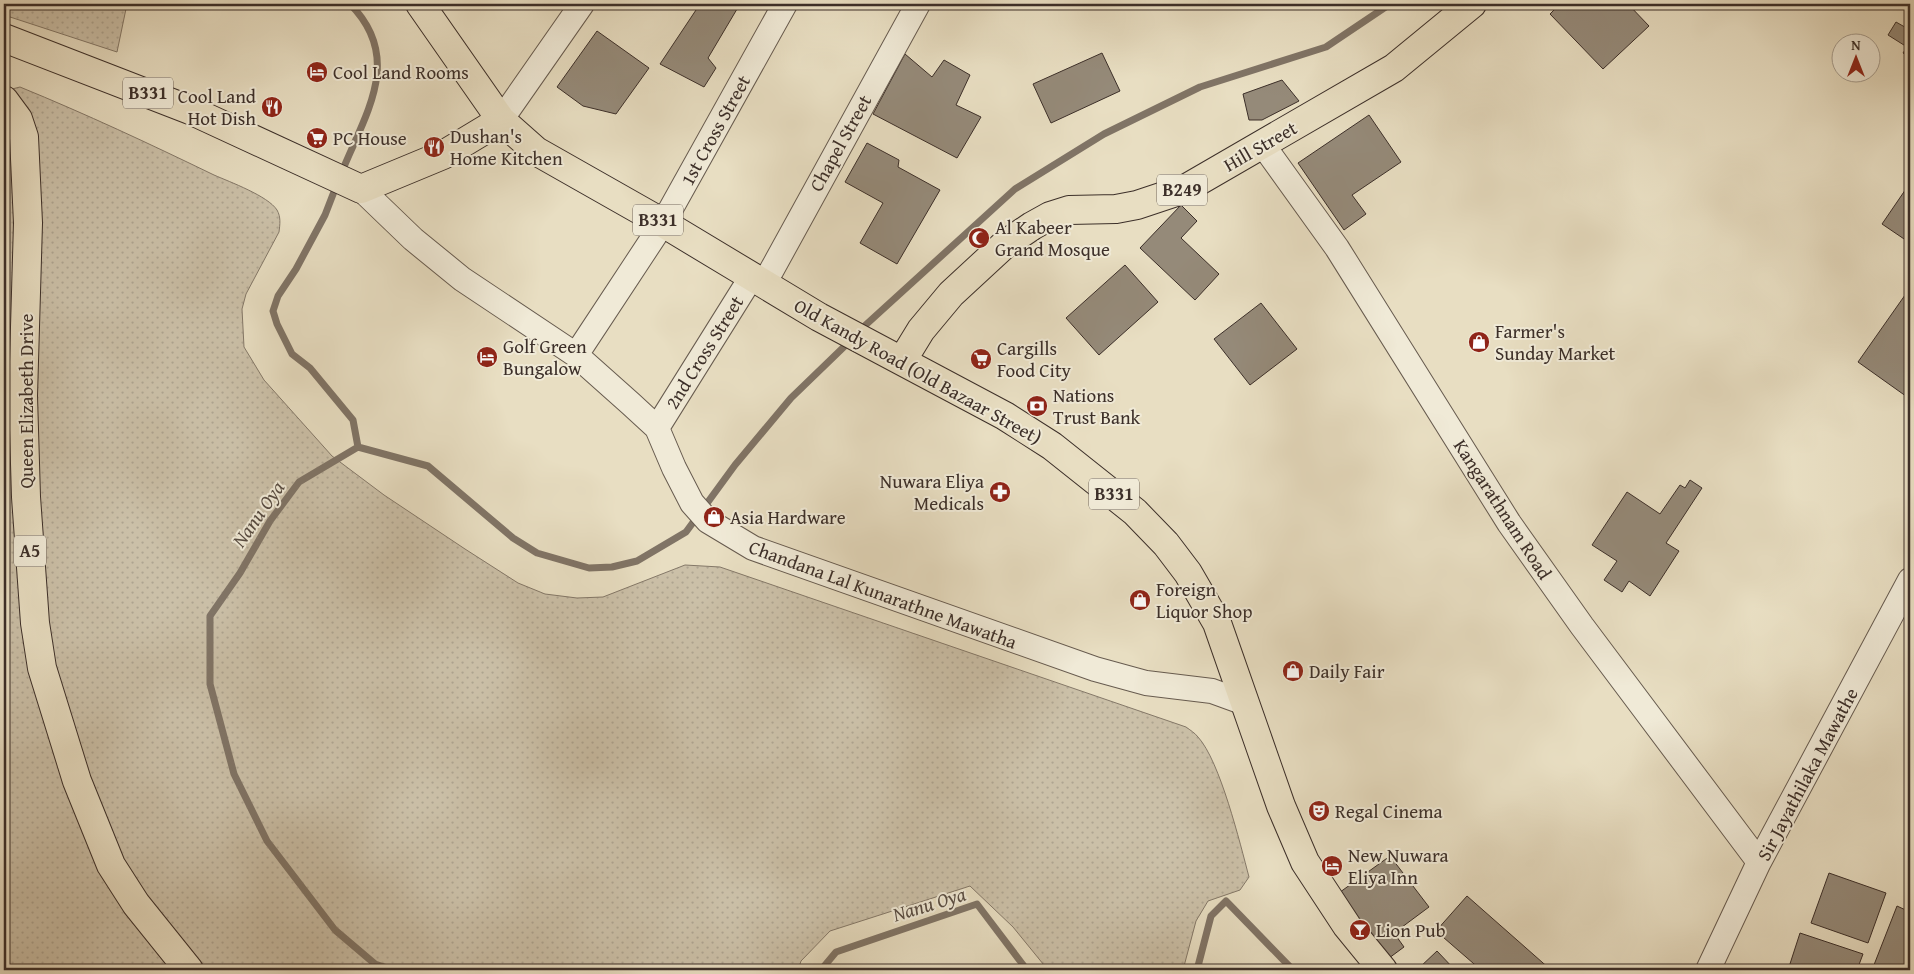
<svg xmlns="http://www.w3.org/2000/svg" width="1914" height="974" viewBox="0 0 1914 974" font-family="'Gentium Book Plus',serif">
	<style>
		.grass { fill: url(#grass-dots); stroke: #847868 }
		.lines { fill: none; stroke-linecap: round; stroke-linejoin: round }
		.stream { stroke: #807466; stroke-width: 7 }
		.building { fill: #958a79; stroke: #3c2f29 }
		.minor-casing { stroke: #675b4f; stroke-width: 26 }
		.major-casing { stroke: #3c2f29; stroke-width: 30 }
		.highway-casing { stroke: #3c2f29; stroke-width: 30 }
		.minor { stroke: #f0ead7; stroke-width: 24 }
		.major { stroke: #e8dec2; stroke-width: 28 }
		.highway { stroke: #e8dec2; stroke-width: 28 }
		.labels { text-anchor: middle; stroke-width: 4; stroke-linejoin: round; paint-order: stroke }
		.shield { fill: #f0ead7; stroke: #72675d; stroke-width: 1 }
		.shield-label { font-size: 18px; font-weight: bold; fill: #3c2f29 }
		.poi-label { font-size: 19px; fill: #3c2f29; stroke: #f0ead7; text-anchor: start }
		.street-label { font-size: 19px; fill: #3c2f29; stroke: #f0ead7 }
		.water-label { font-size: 20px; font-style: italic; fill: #584c42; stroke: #f0ead7 }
	</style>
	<defs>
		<pattern id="grass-dots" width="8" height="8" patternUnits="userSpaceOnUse" patternTransform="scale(1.25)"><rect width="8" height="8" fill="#cbc0a8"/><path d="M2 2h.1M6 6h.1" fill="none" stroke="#afa591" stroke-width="1.8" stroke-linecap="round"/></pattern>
	</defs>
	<rect width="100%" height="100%" fill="#e8dec2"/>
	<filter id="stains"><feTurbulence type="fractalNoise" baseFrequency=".004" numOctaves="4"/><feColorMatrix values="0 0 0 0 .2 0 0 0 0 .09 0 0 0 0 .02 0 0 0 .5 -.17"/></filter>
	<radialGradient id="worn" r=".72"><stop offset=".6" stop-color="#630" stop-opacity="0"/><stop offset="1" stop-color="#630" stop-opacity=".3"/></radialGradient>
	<path class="grass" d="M4 4H127L117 52 4 15Z
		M20 87C86 114 150 144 214 175 230 182 268 196 277 210 281 217 280 224 279 232L246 294 242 309 244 347 264 380 332 456 384 495 465 549 518 583 545 594 577 598 603 597 685 565 720 567 1186 727C1190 730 1195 733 1198 737 1220 761 1240 843 1249 877L1240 890 1208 901 1196 921 1183 970H1048L1013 927 970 886 830 931 801 961 798 970H4V91Z"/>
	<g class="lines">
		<path class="stream" d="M341 174C364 116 405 59 350 4
			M337 184 325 215 296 269 278 296 273 311 277 324 292 354 310 368 353 420 358 447
			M859 331 1015 189 1104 134 1200 87 1326 47 1390 4
			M358 447 428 466 513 538 537 553 589 568 612 567 637 561 686 532 735 465 791 398 850 341
			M358 447 299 482 270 521 240 573 210 616V684L234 774 267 841 335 930 375 964 393 970
			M821 970 836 952 977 904 1027 970
			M1197 970 1211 916 1226 901 1293 970"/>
	</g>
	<path class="building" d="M700 4H740L708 58 716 68 704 87 660 64Z
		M1560 4H1628L1649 26 1603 69 1550 14Z
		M1896 22 1910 30V58L1903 53 1907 47 1888 35Z
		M597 31 649 68 616 114 583 106 557 87Z
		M1102 53 1120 91 1051 123 1033 84Z
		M905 54 932 77 944 60 970 75 956 105 981 117 957 158 873 114Z
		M1282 80 1299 101 1262 120H1249L1243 94Z
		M1369 115 1401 162 1352 195 1366 214 1344 230 1298 163Z
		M867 143 899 160 898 167 940 190 897 264 860 243 883 203 845 182Z
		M1910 183V243L1882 224Z
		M1181 205 1197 221 1181 238 1219 274 1195 300 1140 248Z
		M1125 265 1158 302 1099 355 1066 318Z
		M1910 288V399L1858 362Z
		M1261 303 1297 349 1250 385 1214 339Z
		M1690 480 1702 488 1666 543 1679 551 1650 596 1629 581 1622 592 1604 580 1617 561 1592 545 1627 492 1660 514 1680 485 1685 488Z
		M1390 856 1429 907 1394 933 1404 947 1385 961 1336 895Z
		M1829 873 1886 893 1868 943 1811 923Z
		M1467 896 1551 970H1481L1436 931Z
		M1897 906 1910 912V957L1905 970H1872Z
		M1800 933 1863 954 1857 970H1788Z
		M1437 951 1455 970H1421L1419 968Z"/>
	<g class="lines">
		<g class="minor-casing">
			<path id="minor" d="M501 120 582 4
				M1263 145 1337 248 1509 523 1582 626 1759 862
				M361 189 413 239 462 279 576 355 631 404 657 428 674 468 692 503 708 521 753 548 1095 669 1146 683 1212 691 1245 703
				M764 284 918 4
				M576 355 663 223 785 4
				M657 428 752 276
				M1708 970 1759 862 1910 580"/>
		</g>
		<g class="major-casing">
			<path id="major" d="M420 4 501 120 536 151 663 223 819 317 1005 416 1052 446 1135 512 1166 544 1188 573 1217 623 1281 806 1305 862 1347 926 1383 970
				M4 38 190 110 361 189 443 155 501 120
				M902 361 921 330 951 294 1004 245 1032 226 1050 216 1069 210 1116 209 1137 205 1185 189 1394 68 1472 4"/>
		</g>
		<g class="highway-casing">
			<path id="highway" d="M4 100 18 119 24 137 28 223 23 396 26 497 35 623 42 668 77 781 111 865 136 904 189 970"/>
		</g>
		<use href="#minor" class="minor"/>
		<use href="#major" class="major"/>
		<use href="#highway" class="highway"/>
	</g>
	<defs>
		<g id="hotel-disc" transform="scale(1.125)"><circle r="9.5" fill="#8f2418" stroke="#f0ead7"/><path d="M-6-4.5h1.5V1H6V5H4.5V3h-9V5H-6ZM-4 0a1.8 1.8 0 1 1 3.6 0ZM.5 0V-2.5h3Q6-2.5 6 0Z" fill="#fff"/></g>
		<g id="restaurant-disc" transform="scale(1.125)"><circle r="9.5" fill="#8f2418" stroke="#f0ead7"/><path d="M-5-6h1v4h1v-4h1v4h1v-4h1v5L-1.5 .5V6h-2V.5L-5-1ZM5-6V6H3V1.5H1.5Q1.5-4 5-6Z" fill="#fff"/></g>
		<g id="supermarket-disc" transform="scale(1.125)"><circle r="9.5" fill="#8f2418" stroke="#f0ead7"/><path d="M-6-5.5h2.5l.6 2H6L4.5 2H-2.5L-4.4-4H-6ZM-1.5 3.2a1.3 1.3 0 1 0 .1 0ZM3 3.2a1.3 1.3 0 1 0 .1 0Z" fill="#fff"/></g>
		<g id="mosque-disc" transform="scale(1.125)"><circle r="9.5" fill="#8f2418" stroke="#f0ead7"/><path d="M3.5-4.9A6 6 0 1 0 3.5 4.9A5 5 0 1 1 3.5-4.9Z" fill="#fff"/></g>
		<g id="shop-disc" transform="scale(1.125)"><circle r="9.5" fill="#8f2418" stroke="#f0ead7"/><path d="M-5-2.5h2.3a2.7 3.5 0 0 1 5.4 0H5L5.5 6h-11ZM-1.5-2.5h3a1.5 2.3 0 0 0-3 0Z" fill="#fff"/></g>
		<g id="bank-disc" transform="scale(1.125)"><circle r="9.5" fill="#8f2418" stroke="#f0ead7"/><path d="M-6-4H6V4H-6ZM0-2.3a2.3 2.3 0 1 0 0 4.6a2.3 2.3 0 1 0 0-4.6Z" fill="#fff"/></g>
		<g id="pharmacy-disc" transform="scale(1.125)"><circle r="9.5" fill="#8f2418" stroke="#f0ead7"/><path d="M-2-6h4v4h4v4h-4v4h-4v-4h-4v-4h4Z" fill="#fff"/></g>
		<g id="theatre-disc" transform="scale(1.125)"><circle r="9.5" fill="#8f2418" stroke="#f0ead7"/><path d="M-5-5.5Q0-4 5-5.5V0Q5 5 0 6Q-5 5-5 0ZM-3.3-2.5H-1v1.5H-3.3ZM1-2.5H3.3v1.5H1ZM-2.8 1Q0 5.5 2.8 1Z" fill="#fff"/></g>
		<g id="bar-disc" transform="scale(1.125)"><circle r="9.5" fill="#8f2418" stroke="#f0ead7"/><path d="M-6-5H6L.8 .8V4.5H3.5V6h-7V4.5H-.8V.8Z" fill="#fff"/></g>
	</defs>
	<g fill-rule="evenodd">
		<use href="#hotel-disc" x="317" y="72"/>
		<use href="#restaurant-disc" x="272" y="107"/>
		<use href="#supermarket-disc" x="317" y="138"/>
		<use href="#restaurant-disc" x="434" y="147"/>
		<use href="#mosque-disc" x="979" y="238"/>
		<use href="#shop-disc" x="1479" y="342"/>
		<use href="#hotel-disc" x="487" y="357"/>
		<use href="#supermarket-disc" x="981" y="359"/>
		<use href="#bank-disc" x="1037" y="406"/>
		<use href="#pharmacy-disc" x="1000" y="492"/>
		<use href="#shop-disc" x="714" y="517"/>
		<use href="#shop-disc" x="1140" y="600"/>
		<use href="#shop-disc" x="1293" y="671"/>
		<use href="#theatre-disc" x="1319" y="811"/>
		<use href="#hotel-disc" x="1332" y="866"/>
		<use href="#bar-disc" x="1360" y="930"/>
	</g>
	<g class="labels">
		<g class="shield">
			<rect x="123" y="77.5" width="50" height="31" rx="4"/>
			<rect x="1157" y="174.5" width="50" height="31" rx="4"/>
			<rect x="633" y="204.5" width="50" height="31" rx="4"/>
			<rect x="1089" y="478.5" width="50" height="31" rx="4"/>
			<rect x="14" y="535.5" width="32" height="31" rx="4"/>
		</g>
		<g class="shield-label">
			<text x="148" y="99">B331</text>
			<text x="1182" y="196">B249</text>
			<text x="658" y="226">B331</text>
			<text x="1114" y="500">B331</text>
			<text x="30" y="557">A5</text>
		</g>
		<g class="poi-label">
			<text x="333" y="79">Cool Land Rooms</text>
			<text x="256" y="103" text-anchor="end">Cool Land<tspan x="256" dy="22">Hot Dish</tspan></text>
			<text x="450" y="143">Dushan's<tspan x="450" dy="22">Home Kitchen</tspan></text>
			<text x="333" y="145">PC House</text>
			<text x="995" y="234">Al Kabeer<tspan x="995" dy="22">Grand Mosque</tspan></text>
			<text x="1495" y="338">Farmer's<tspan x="1495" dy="22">Sunday Market</tspan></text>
			<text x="503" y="353">Golf Green<tspan x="503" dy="22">Bungalow</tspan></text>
			<text x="997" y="355">Cargills<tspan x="997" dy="22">Food City</tspan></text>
			<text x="1053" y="402">Nations<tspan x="1053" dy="22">Trust Bank</tspan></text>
			<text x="984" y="488" text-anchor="end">Nuwara Eliya<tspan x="984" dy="22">Medicals</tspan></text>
			<text x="730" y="524">Asia Hardware</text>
			<text x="1156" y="596">Foreign<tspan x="1156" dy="22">Liquor Shop</tspan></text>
			<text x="1309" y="678">Daily Fair</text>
			<text x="1335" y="818">Regal Cinema</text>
			<text x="1348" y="862">New Nuwara<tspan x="1348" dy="22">Eliya Inn</tspan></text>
			<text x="1376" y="937">Lion Pub</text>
		</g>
		<g class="street-label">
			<text transform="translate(715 130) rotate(-61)" y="7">1st Cross Street</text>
			<text transform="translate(840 143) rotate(-61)" y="7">Chapel Street</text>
			<text transform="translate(1260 146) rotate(-30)" y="7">Hill Street</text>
			<text transform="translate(704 352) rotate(-58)" y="7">2nd Cross Street</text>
			<text transform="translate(918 371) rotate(29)" y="7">Old Kandy Road (Old Bazaar Street)</text>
			<text transform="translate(26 401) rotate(-90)" y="7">Queen Elizabeth Drive</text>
			<text transform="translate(1503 509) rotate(57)" y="7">Kangarathnam Road</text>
			<text transform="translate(883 594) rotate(20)" y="7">Chandana Lal Kunarathne Mawatha</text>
			<text transform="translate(1807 774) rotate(-62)" y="7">Sir Jayathilaka Mawathe</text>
		</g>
		<g class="water-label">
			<text transform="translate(258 514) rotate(-55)" y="7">Nanu Oya</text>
			<text transform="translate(929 904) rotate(-17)" y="7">Nanu Oya</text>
		</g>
	</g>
	<rect width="1914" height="974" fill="none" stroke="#e8dec2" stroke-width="20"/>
	<rect x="5" y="5" width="1904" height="964" fill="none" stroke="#3c2f29" stroke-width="2.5"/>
	<rect x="10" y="10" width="1894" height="954" fill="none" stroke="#3c2f29"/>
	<g transform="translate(1856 58)"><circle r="24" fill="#f0ead7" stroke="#a89f91"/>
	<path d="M0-4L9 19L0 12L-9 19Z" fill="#8f2418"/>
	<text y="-8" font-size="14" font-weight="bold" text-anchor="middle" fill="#3c2f29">N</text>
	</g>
	<rect width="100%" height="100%" filter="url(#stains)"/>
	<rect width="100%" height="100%" fill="url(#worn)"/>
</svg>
